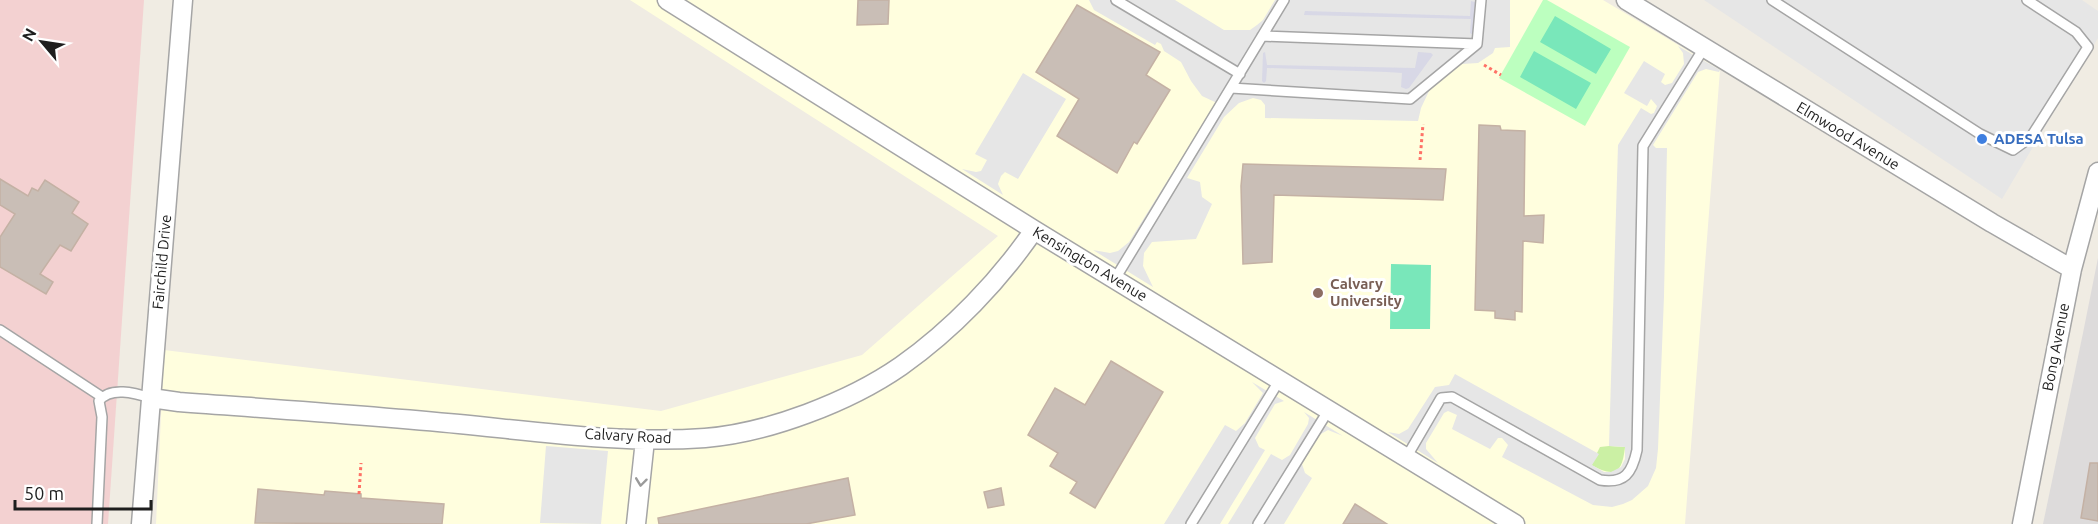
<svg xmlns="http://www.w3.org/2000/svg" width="2098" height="524" viewBox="0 0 2098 524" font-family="Ubuntu,sans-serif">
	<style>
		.residential { fill: #dddbdb }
		.commercial { fill: #f3d1d1 }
		.education { fill: #fffede }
		.grass { fill: #cbf0a4 }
		.park { fill: #bcffbf }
		.pitch { fill: #79e7ba }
		.parking { fill: #e6e6e6 }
		.plaza { fill: #d8d8e6 }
		.building { fill: #c9beb6; stroke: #c4b1a4; stroke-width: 1.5 }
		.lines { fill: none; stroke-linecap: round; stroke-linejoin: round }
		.lane-casing { stroke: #a5a5a5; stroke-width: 12 }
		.street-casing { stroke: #a5a5a5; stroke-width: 21 }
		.path { stroke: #ff7166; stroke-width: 3; stroke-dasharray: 3 3; stroke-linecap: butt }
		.lane { stroke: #fff; stroke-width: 9 }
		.street { stroke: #fff; stroke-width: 18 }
		.oneway { stroke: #9a9a9a }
		.shop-dot { fill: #3f7fe0; stroke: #fff; stroke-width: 2 }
		.education-dot { fill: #8d6e63; stroke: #fff; stroke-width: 2 }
		.labels { text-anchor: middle; stroke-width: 6; stroke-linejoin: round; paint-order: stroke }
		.street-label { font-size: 15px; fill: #1e1e1e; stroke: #fff }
		.shop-label { font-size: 15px; font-weight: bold; fill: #366cbe; stroke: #fff; text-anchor: start }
		.education-label { font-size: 15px; font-weight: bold; fill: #785e54; stroke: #fff; text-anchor: start }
	</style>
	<rect width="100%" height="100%" fill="#f0ece3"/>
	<path class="residential" d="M2098 258V524H2043L2083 333Z"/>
	<path class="commercial" d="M0 0H144L108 524H0Z"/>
	<path class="education" d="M630 0H1603L1720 70 1685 524H156L164 350 661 411 862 355 998 236Z"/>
	<path class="grass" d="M1609 446 1625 447C1622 473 1616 478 1591 465L1600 447Z"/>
	<path class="park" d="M1543 0H1547L1630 47 1585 126 1499 78Z"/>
	<path class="pitch" d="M1555 16 1611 49 1596 74 1540 42Z
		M1534 51 1591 83 1576 109 1520 77Z
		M1391 264 1431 265 1430 329H1390Z"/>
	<path class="parking" d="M1089 0H1175L1224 30H1250L1257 25 1263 20 1275 0H1510V47L1495 48 1493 53 1478 63 1462 64 1453 67 1430 89 1421 108 1418 121 1265 118V105L1261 100 1253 98 1239 103 1224 117 1187 178 1200 182 1202 197 1212 204 1196 239 1152 242 1144 253 1143 266 1153 287 1093 250 1110 253 1118 251 1129 242 1203 124 1215 111 1217 103 1202 96 1191 81 1181 62 1164 51 1161 44 1157 42 1155 45 1094 10Z
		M1704 0H2082L2098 11V38L2002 199Z
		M1678 46 1720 70 1719 72 1706 69 1698 72 1653 145 1656 148H1667L1664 296 1658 449 1656 468 1648 486 1632 500 1623 504 1612 507 1593 505 1502 457 1508 445 1502 438H1498L1490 449 1452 429 1457 415 1448 411 1444 413 1426 443V449L1438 463 1388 432 1399 434 1408 429 1435 387 1449 385 1455 374 1599 454 1592 465 1604 472H1611L1621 467 1625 459V447L1609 446 1618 145 1641 108 1651 114 1654 113 1657 106 1651 99 1647 106 1624 93 1644 61 1665 74 1661 82 1665 85 1672 83 1684 64 1683 53Z
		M1023 73 1066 99 1018 179 1005 172 1001 176 998 184 1003 195 962 169 976 172 981 171 987 160 975 154Z
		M1252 382 1284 401 1275 404 1255 438 1259 447 1265 450 1220 524H1164L1225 425 1236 431 1245 423 1263 393Z
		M1304 412 1343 436 1328 430 1319 435 1302 464 1305 473 1312 478 1284 524H1228L1271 454 1282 460 1290 455 1308 424 1309 418Z
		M546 446 608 451 601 524 540 523Z"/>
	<path class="plaza" d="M1471 1 1475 2 1474 34 1473 35 1470 33 1471 19 1304 15 1305 11 1470 16Z
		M1265 52 1267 65 1415 68 1418 52 1431 53 1433 55 1409 88 1406 89 1401 87 1402 73 1387 72 1267 68 1266 81 1264 83 1262 81 1263 53Z"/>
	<path class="building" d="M858 0H889L888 24 857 25Z
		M1077 5 1160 52 1146 75 1170 90 1137 144 1134 142 1117 173 1057 136 1079 99 1036 72Z
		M1479 125 1500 126 1501 130 1525 131 1524 216 1544 215 1543 243 1523 241 1522 312 1515 311V320L1495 318V311L1475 310Z
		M1243 164 1446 169 1443 200 1274 195 1272 262 1243 264 1241 186Z
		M0 179 28 196 32 188 38 191 45 180 79 202 72 213 88 224 71 251 60 245 40 274 53 282 46 294 0 267V237L15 214 0 205Z
		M1111 361 1163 392 1095 508 1070 493 1077 482 1050 466 1058 453 1028 435 1055 388 1085 405Z
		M2090 463H2098V521L2081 518Z
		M848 478 855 515 806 524H659L658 518Z
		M1001 488 1004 505 988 508 984 492Z
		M258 489 324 495 325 491 361 494V498L444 504 442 524 255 523Z
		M1355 504 1387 524H1343Z"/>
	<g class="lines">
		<g class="lane-casing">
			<path id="lane" d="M1116 0 1240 74
				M1772 0 1980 134 2013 150 2031 137 2088 47 2076 32 2027 0
				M1262 36 1477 44
				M1231 88 1410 99 1477 44 1481 0
				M1115 279 1284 0
				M0 330 102 397
				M1406 458 1441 398 1452 397 1600 480C1625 484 1632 473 1637 450L1643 146 1704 48
				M97 524 102 417 99 401C110 386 135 393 151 398
				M1191 524 1279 381
				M1258 524 1328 411"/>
		</g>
		<g class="street-casing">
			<path id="street" d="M667 0 1034 230 1515 524
				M1626 0 1992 223 2072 269
				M151 398 179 402C273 409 366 415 459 424 540 432 624 444 705 438 768 433 849 402 901 366 952 330 999 281 1034 230
				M141 524 183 0
				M636 524 645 440
				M2022 524 2072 269 2098 172"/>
		</g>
		<path class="path" d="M1484 65 1501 75
			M1420 160 1423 124
			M359 494 361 463"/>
		<use href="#lane" class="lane"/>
		<use href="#street" class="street"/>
	</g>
	<defs><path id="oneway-chevron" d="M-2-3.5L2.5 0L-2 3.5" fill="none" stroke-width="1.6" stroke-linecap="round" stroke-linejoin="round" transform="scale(1.5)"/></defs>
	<use class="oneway" href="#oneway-chevron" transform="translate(641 482) rotate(97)"/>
	<circle class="shop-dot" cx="1982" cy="139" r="6"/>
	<circle class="education-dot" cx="1318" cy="293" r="6"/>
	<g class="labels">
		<g class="street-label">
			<text transform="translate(1848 136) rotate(31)" y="5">Elmwood Avenue</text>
			<text transform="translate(162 262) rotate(-85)" y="5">Fairchild Drive</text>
			<text transform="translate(1090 264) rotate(31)" y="5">Kensington Avenue</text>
			<text transform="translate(2056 347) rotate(-79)" y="5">Bong Avenue</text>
			<text transform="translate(628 436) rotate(3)" y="5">Calvary Road</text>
		</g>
		<g class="shop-label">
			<text x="1994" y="144">ADESA Tulsa</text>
		</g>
		<g class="education-label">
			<text x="1330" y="289">Calvary<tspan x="1330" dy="17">University</tspan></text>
		</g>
	</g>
	<g transform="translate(42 42) rotate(299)" stroke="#ffffff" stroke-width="4.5" paint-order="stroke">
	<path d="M0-4.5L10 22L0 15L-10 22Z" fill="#1e1e1e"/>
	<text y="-9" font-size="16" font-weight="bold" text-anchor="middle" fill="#1e1e1e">N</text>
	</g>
	<path d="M15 500v9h136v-9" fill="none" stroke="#1e1e1e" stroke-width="3"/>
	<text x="24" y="500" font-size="18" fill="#1e1e1e" stroke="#ffffff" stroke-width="4.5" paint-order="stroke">50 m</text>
</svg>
